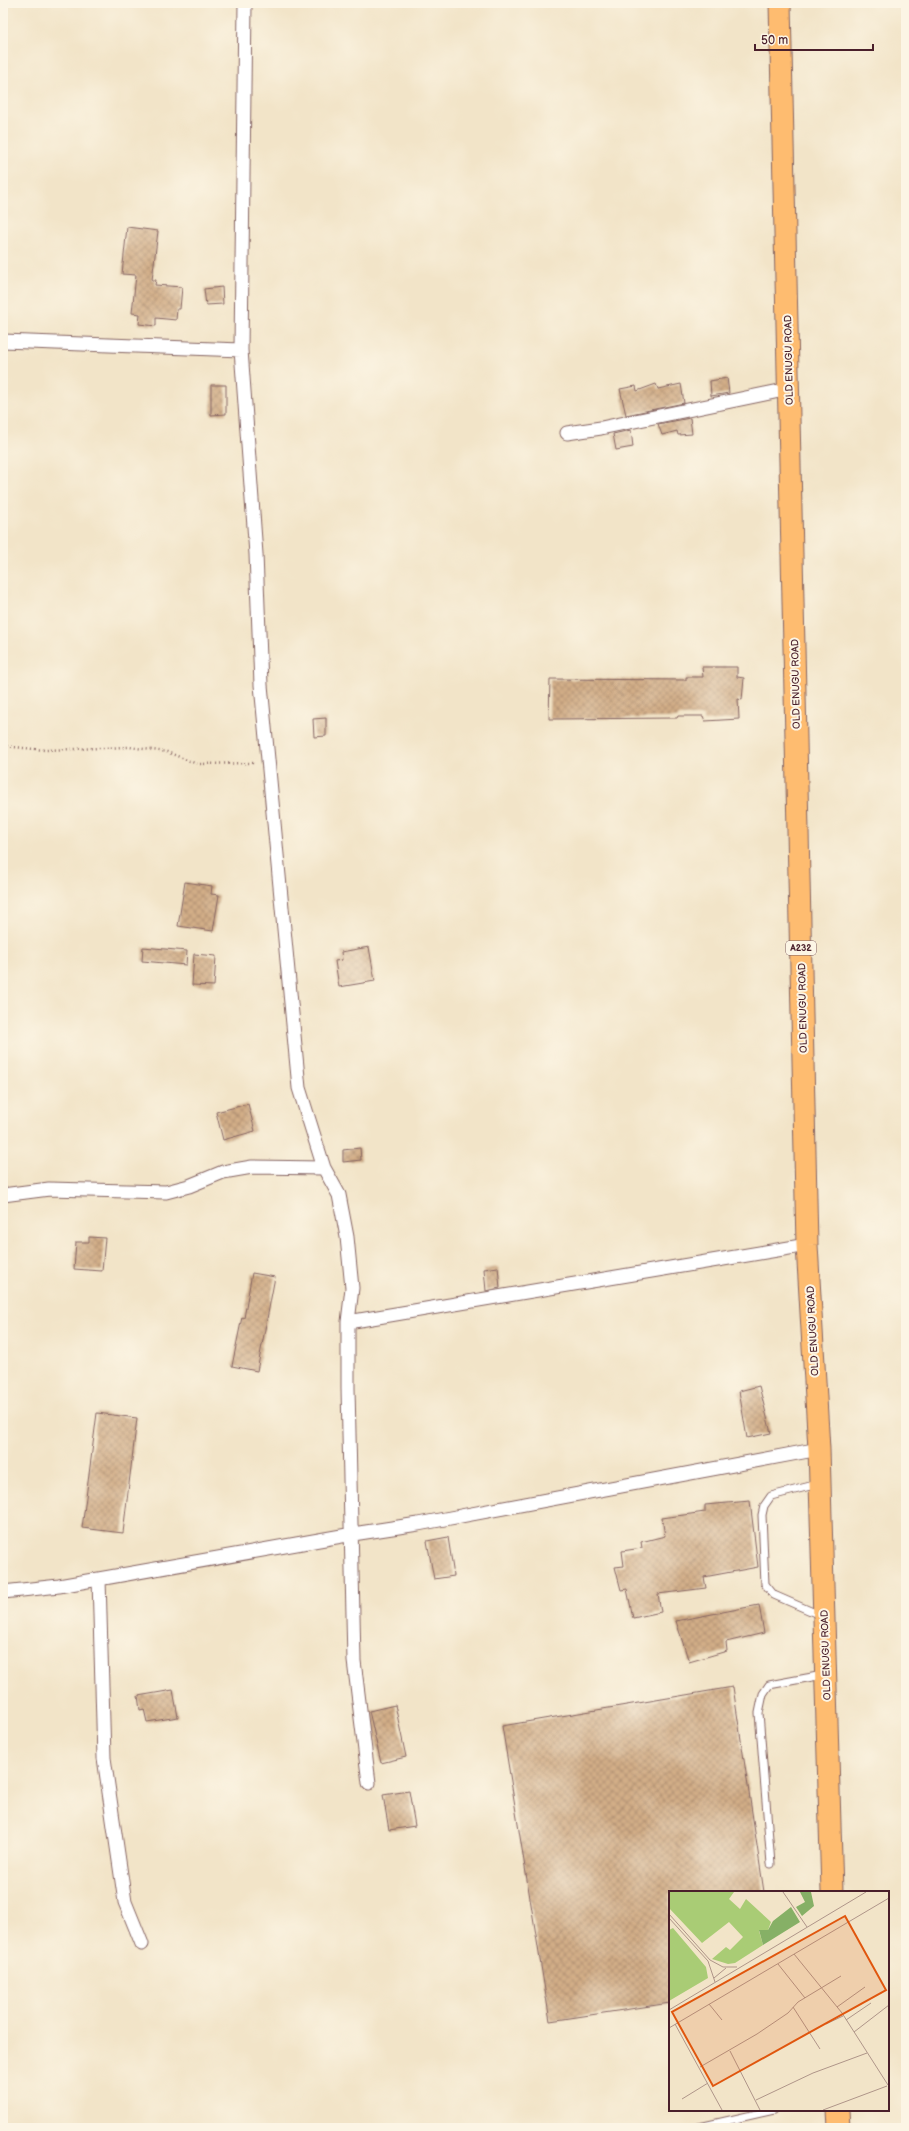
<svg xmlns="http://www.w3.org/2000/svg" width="909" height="2131" viewBox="0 0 909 2131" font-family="'Balsamiq Sans',sans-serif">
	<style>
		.building { fill: url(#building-cross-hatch) }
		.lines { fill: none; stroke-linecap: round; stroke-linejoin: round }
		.lane-casing { stroke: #856462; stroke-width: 9 }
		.street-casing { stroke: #856462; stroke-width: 15 }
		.primary-casing { stroke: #856462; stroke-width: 23 }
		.path { stroke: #856462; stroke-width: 2.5; stroke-dasharray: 1 3; stroke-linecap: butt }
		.lane { stroke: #fff; stroke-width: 7 }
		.street { stroke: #fff; stroke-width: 13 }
		.primary { stroke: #febc70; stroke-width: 21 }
		.labels { text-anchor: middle; stroke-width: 4; stroke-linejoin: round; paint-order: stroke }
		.shield { fill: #fcf5e5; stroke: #7f5f63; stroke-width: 1 }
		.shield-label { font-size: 9px; font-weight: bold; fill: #4a1f2b }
		.street-label { font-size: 10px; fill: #4a1f2b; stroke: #fcf5e5 }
		.inset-road { fill: none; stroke: #af9589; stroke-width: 1 }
		.view { fill: #e0560e; fill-opacity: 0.15; stroke: #e0560e; stroke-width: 2 }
		.inset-edge { fill: none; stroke: #4a1f2b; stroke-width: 2 }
	</style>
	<defs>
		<pattern id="building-cross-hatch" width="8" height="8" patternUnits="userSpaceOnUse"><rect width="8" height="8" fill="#d2ad87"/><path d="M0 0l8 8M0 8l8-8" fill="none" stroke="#ac8c6f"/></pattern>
	</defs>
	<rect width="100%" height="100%" fill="#fcf5e5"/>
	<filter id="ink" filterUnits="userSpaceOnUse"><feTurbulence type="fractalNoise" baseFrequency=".025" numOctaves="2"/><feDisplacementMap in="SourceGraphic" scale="8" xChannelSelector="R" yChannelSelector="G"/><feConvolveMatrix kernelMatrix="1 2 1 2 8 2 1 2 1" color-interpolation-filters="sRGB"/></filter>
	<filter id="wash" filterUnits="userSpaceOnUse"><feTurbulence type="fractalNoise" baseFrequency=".012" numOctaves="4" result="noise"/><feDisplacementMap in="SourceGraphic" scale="16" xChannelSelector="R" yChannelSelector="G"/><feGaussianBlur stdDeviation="0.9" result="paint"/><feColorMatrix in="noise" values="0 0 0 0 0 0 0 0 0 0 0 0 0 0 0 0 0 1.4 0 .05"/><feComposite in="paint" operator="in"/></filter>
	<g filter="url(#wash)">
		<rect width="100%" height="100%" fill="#f2e4c8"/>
		<g id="blocks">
			<path class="building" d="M127 227 158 231 152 280H156L155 285 182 287 180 309H177L176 320 156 318V326L139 324 140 314 132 313 136 275 122 274Z
				M222 287 223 304 206 305 204 289Z
				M727 378 729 393 711 396 710 381Z
				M656 384 658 389 681 384 684 403 626 415 620 389 636 386 637 391Z
				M211 385H226V414L211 415Z
				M690 418 692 434 678 435 677 431 662 435 658 424Z
				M631 430 633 447 616 450 613 434Z
				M702 667H737V677L744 678 742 700 738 699 739 719 705 721 703 716H678L677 718 549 719 550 679 686 680V677H703Z
				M326 718V736L314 737 313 719Z
				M185 882 212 886 211 894 219 895 213 931 178 926Z
				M143 947 187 951 186 965 142 961Z
				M369 947 375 981 339 987 335 961 342 960 341 952Z
				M194 954 216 956 214 986 192 985Z
				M248 1104 255 1131 223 1140 216 1112Z
				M360 1148 361 1160 343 1162V1150Z
				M89 1237 105 1238 102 1271 74 1269 76 1242H89Z
				M498 1267 500 1288 486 1291 484 1269Z
				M252 1273 275 1277 257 1371 232 1366 242 1317 244 1318Z
				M759 1386 771 1433 747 1438 739 1391Z
				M97 1413 137 1418 123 1533 82 1528Z
				M750 1501 758 1567 704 1577 706 1588 658 1594 661 1612 633 1618 627 1589 621 1590 615 1567 624 1566 622 1551 642 1548 641 1542 665 1536 662 1518 705 1512V1505Z
				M448 1537 454 1576 434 1579 427 1541Z
				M759 1605 764 1633 726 1642 727 1651 689 1662 676 1621Z
				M733 1687 764 1892H670V2003L550 2021 502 1726Z
				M173 1690 178 1717 147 1722 144 1709 140 1710 138 1696Z
				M395 1705 406 1757 381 1763 369 1711Z
				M409 1791 415 1826 389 1830 383 1795Z"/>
		</g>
	</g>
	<g filter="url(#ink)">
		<use href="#blocks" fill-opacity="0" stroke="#856462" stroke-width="1"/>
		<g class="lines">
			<g class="lane-casing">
				<path id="lane" d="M818 1484 771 1496 764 1506 762 1515 765 1584 774 1595 822 1616
					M771 1864 759 1713 763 1694 769 1685 823 1675
					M695 2128 774 2110"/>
			</g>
			<g class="street-casing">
				<path id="street" d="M245 3 241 350 256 554 261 685 299 1088 324 1168 339 1195 347 1237 352 1288 348 1322V1388L354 1661 369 1783
					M3 341 241 350
					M567 433 601 428 789 389
					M3 1195 49 1189 166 1192 189 1186 223 1172 252 1167 324 1168
					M348 1322 807 1245
					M99 1579 104 1758 125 1902 142 1944
					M3 1592 59 1586 353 1534 418 1524 819 1449"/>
			</g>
			<g class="primary-casing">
				<path id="primary" d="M780 3 807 1245 819 1449 832 1892
					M838 2110 839 2128"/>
			</g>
			<path class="path" d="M3 746 45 750 129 747 167 752 197 764 255 763"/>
			<use href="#lane" class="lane"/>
			<use href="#street" class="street"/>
			<use href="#primary" class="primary"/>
		</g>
	</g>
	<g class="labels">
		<rect class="shield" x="786" y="941" width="30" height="14" rx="3"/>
		<g class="shield-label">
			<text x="801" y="951">A232</text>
		</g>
		<g class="street-label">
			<text transform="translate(788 360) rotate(-91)" y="4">OLD ENUGU ROAD</text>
			<text transform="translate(795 684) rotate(-91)" y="4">OLD ENUGU ROAD</text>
			<text transform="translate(802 1008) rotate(-91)" y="4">OLD ENUGU ROAD</text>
			<text transform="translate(812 1331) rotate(-93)" y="4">OLD ENUGU ROAD</text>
			<text transform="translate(825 1655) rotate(-92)" y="4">OLD ENUGU ROAD</text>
		</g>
	</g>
	<g transform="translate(669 1891)">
		<rect width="220" height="220" fill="#f2e4c8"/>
		<path d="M0 1H65L60 8 71 18 77 8 102 31 99 39 90 40 94 54 66 72 59 73 43 68 57 56 61 59 74 46 60 31 33 52 0 17ZM4 37 37 76 39 87 0 110V39Z" fill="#a9cc75"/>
		<path d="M131 1H142L145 15 133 25 127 16 136 11ZM122 16 131 31 94 54 90 39H99L104 30Z" fill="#86b066"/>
		<path class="inset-road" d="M114 1 138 36M0 23 41 69 54 76H68M0 27 39 70 46 91M125 63 173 122 219 194M109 73 136 107M45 87 57 77M40 113 53 129M124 116 151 158M168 116 196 96M0 119 197 1M177 129 202 112M6 133 53 219M157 133 174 125M0 137 220 7M185 141 220 114M61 160 91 219M31 176 88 143 119 122 129 111 172 85M13 208 39 192M87 209 144 182 198 162M154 219 218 195"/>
		<path class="view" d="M176 25 217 99 44 195 3 121Z"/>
		<rect width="220" height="220" class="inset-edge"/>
	</g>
	<rect width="909" height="2131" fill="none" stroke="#fcf5e5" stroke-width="16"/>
	<path d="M755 44v6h118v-6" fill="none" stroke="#4a1f2b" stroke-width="2"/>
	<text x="761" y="44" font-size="12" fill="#4a1f2b" stroke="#fcf5e5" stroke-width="3" paint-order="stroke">50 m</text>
</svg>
